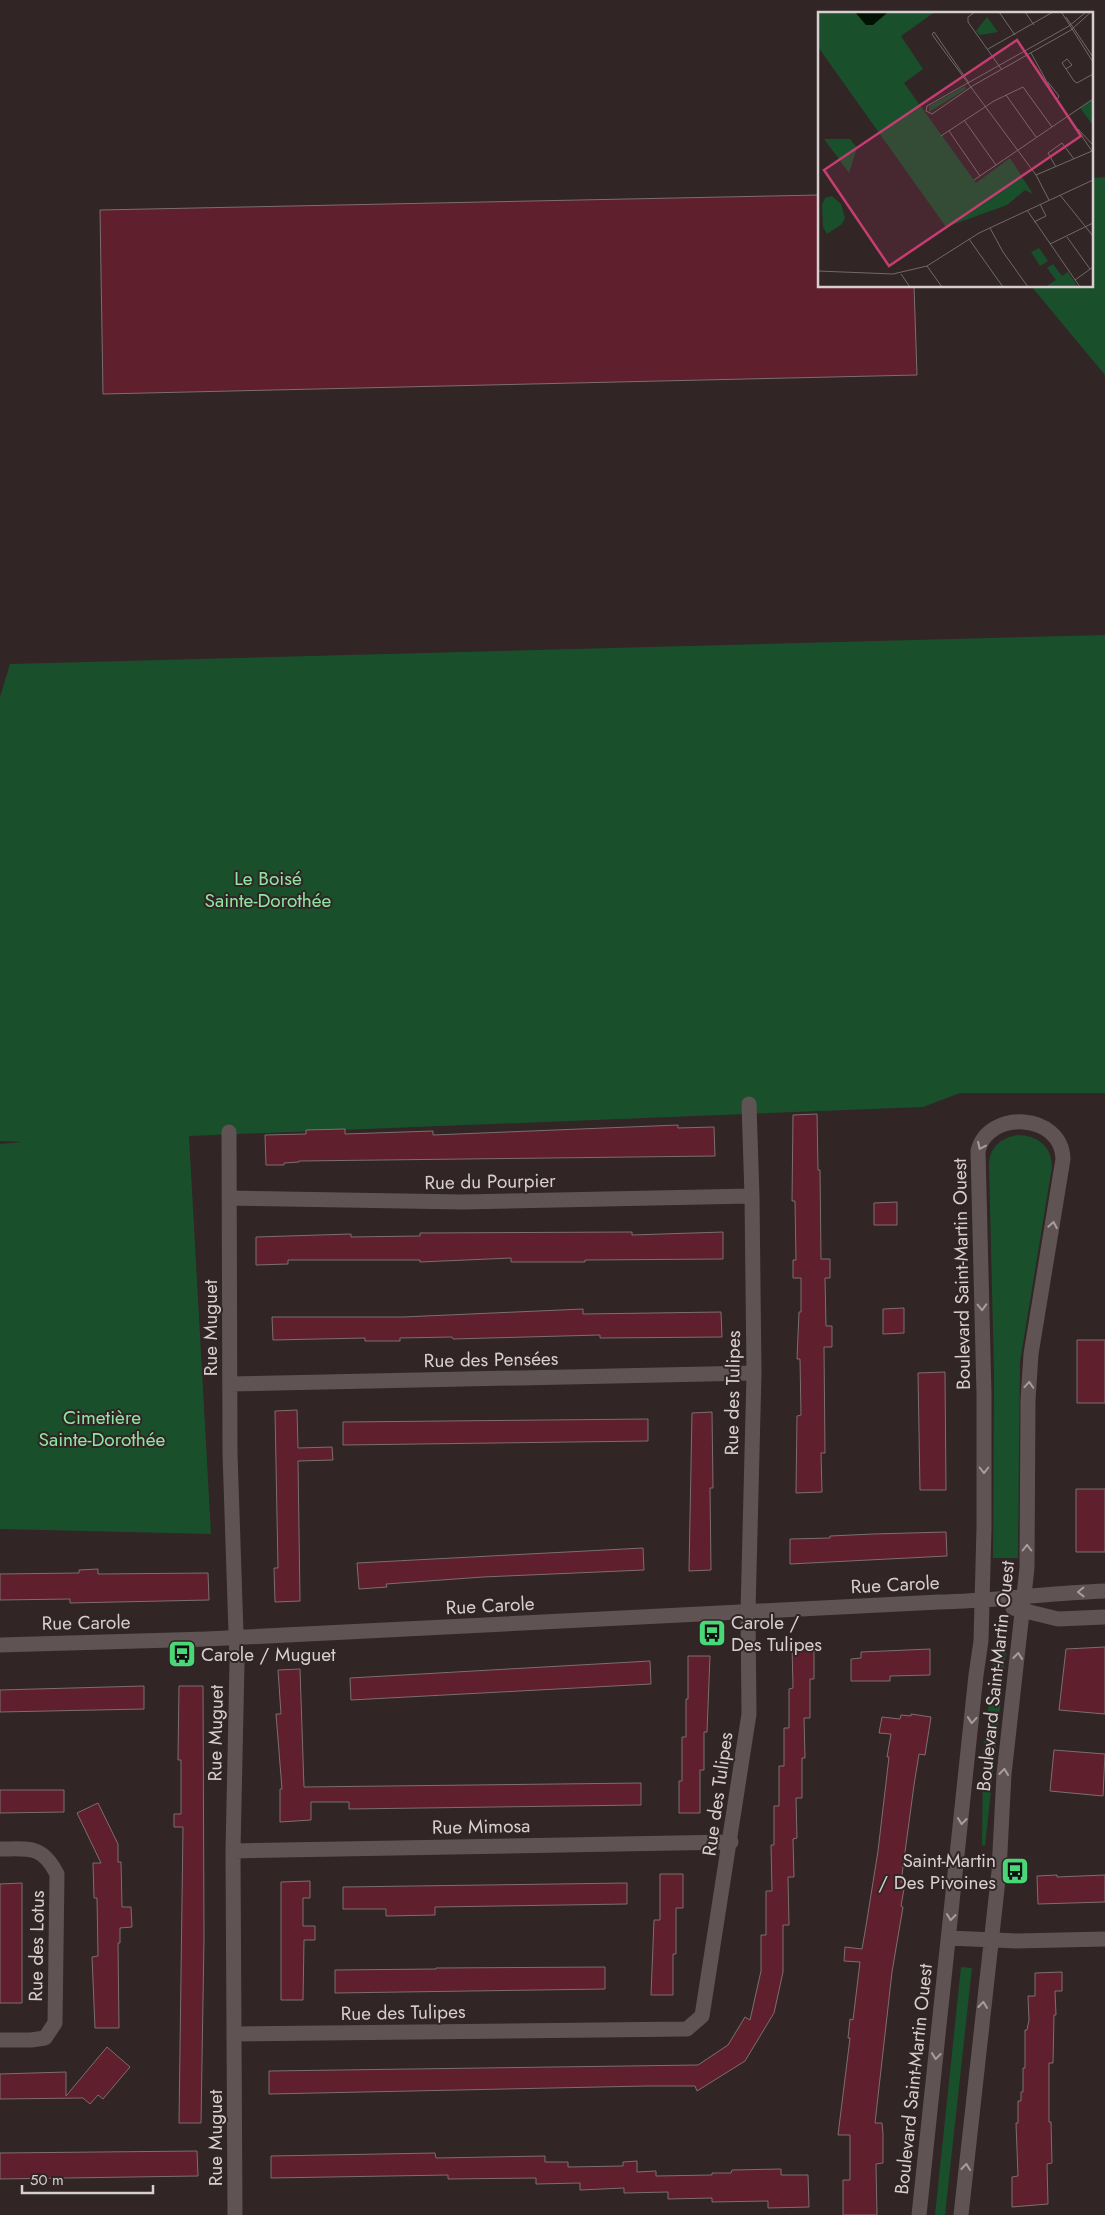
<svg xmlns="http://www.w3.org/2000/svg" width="1105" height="2215" viewBox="0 0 1105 2215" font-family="Jost,sans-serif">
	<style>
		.green { fill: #1a4f2b }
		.building { fill: #601f2c; stroke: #7c6e6f }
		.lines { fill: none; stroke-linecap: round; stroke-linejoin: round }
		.minor { stroke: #605354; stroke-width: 15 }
		.oneway { stroke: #a79d9e }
		.labels { text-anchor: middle; stroke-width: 4; stroke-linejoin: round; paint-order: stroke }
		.park-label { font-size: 19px; fill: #8ee6a3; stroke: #312526 }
		.street-label { font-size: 19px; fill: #d7cfcf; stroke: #312526 }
		.poi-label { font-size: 19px; fill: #d7cfcf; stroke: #312526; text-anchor: start }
		.inset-road { fill: none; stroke: #73696a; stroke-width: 1 }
		.view { fill: #c63d72; fill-opacity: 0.15; stroke: #c63d72; stroke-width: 2.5 }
		.inset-edge { fill: none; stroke: #d7cfcf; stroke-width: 2.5 }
	</style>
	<rect width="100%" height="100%" fill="#312526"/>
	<path class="green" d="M1105 177V375L1031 286H1091V178Z
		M1105 635V1093H960L923 1107 189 1136 211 1534 0 1529V1144L22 1142 0 1141V697L10 664Z
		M1017 1135C1037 1135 1052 1146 1052 1167L1020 1362 1018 1558H993L994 1374 989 1164C990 1147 1001 1138 1017 1135Z
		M996 1640 1007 1642 985 1846 982 1845 983 1754Z
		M961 1967 972 1968 945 2215H935Z"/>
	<path class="building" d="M819 195V286H914L917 375 103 394 100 210Z
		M817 1114 818 1170H820L821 1259H830V1278H825L826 1326H832V1347H824L825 1453H821L822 1492 796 1493 797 1416 801 1415 800 1359H797L799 1312H801V1278H793V1260H796L795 1201H792L793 1115Z
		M678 1125V1128L714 1127 715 1156 299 1161V1162L284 1163V1165H266L265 1135 306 1134V1130L345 1129V1134L433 1131V1135Z
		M897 1202V1225H874V1203Z
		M632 1232V1235L723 1232V1259L585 1260V1262H511V1258L420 1262V1260H288V1264L256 1265V1237L351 1234V1237L420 1236V1233Z
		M904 1308V1333L883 1334V1309Z
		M583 1309V1314L721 1312 722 1337 600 1338V1335L453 1339 452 1337 400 1338V1341H365V1338L273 1340 272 1317H403Z
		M1077 1340H1105V1403H1077Z
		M945 1372 946 1490H920L918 1373Z
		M297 1410 298 1448 332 1447 333 1460 298 1461 300 1601 275 1602 274 1568H278L275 1411Z
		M712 1412 713 1488H710L711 1570 689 1571 692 1413Z
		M648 1419V1441L343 1445V1422Z
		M1076 1489H1105V1552H1076Z
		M946 1532 947 1556 790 1564V1539L830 1538V1536L873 1534Z
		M643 1548 644 1570 483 1577 386 1584 387 1587 359 1589 357 1563Z
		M98 1569V1574L208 1573 209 1600 70 1603V1599L0 1600V1574L79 1573V1570Z
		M792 1645H814V1679H810V1718H804L805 1758H802V1798H796L797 1838 793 1839 794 1877H788L789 1925H783V1972L774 2013 745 2061 697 2091 695 2086H647L269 2094V2071L698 2065 728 2045 745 2017 750 2020 761 1971V1935H766V1891H772L771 1845H774V1806H779V1766H784V1728H789V1689L793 1688Z
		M1105 1647V1714L1059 1710 1066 1649Z
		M930 1649V1675L890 1676V1681H851V1659L861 1658V1652Z
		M688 1656H710L707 1732H704V1770H700V1813H679V1781H682V1737H686V1699H688Z
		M650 1661 651 1684 351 1700 350 1678Z
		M300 1669 304 1787 641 1783V1805L349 1809V1802H311V1820L280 1822V1789H282L276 1714H281L278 1670Z
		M144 1686V1709L0 1712V1690Z
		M179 1686H203L204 1938 201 2123H179L183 1827H174V1814H181V1760H178Z
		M911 1714 931 1717 925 1755 919 1754 914 1785 901 1882 905 1883 901 1906 903 1907 892 1972 875 2123H882L883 2134V2163L876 2164 877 2215H843V2180H850V2135H838L850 2038H848L850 2019 853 2020 860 1962 844 1961 845 1947 862 1949 866 1926 878 1851 889 1757H887L891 1734 879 1733 882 1717 900 1719 901 1715 911 1716Z
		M1054 1750 1105 1754 1103 1796 1050 1791Z
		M0 1790H64V1812L0 1813Z
		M98 1803 118 1844V1862H121L122 1907H131L132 1927 120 1928V1943H118L119 2028H95L92 1957 98 1956 97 1898H94L93 1863H101L77 1813Z
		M660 1874H683V1908H676V1954H673V1995H651L654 1920H660Z
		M1057 1875V1877L1105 1875V1902L1038 1904 1037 1876Z
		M310 1881V1898H303V1926H315V1940H304L303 2000H281V1882Z
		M22 1883V2003H0V1884Z
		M627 1883V1904L435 1907V1915L386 1916V1909H343V1887Z
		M605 1967V1989L335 1993V1970L436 1969V1968Z
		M1062 1972V1991H1055L1056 2015H1054L1053 2063H1049V2122H1051L1052 2163 1047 2164 1048 2204 1012 2207V2177L1018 2176 1016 2123H1018V2101H1021V2092H1023V2068H1025V2030H1027L1029 2020 1028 1996H1035V1973Z
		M107 2047 130 2067 103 2099 98 2095 90 2104 83 2098 0 2099V2074L66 2072V2096Z
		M197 2151 198 2176 0 2179V2153Z
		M435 2153 436 2158 545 2156V2162H568V2167L623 2166V2162L637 2161V2172L656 2171V2176L712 2175V2173H731L732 2170 781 2169V2175H808L809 2207 768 2208V2201L712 2202V2198L668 2199V2192L624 2193V2188L580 2190V2183L536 2184V2178L448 2179V2175L271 2178V2156Z"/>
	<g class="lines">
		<path class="minor" d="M229 1132 230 1453 237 1663 233 1851 235 2215
			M229 1198 463 1202 752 1196
			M230 1384 754 1373
			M1013 1608 1058 1619 1105 1617
			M0 1645 207 1639 939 1602C995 1601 1049 1593 1105 1591
			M0 1849C30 1849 42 1845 57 1874L55 2023 45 2038 31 2040H0
			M233 1851 731 1842
			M949 1938 1017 1941 1105 1939
			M234 2034 687 2029 702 2016 749 1714 748 1612 754 1373 752 1196 749 1104
			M919 2215 976 1675 981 1641 984 1528V1394L978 1151C988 1109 1062 1113 1063 1159L1031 1354 1028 1400 1027 1568 1004 1774 999 1871 961 2215"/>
	</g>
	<defs><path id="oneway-chevron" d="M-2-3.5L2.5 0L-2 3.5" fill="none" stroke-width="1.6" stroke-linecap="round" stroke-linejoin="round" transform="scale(1.25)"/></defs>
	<g class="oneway">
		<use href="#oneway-chevron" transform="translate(981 1146) rotate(115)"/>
		<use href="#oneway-chevron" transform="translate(1053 1225) rotate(-80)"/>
		<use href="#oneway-chevron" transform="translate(982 1307) rotate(88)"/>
		<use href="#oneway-chevron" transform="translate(1029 1385) rotate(-86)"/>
		<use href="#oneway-chevron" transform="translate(984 1470) rotate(90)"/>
		<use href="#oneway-chevron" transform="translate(1027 1548) rotate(-90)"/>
		<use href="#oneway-chevron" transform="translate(1081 1592) rotate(179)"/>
		<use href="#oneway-chevron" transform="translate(1018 1656) rotate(-83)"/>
		<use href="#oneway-chevron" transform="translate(972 1720) rotate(95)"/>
		<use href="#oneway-chevron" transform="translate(1004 1772) rotate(-84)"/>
		<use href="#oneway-chevron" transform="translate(962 1821) rotate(96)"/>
		<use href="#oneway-chevron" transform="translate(951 1917) rotate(96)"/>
		<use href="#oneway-chevron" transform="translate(983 2005) rotate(-84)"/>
		<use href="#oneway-chevron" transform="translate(936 2056) rotate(96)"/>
		<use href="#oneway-chevron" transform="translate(966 2167) rotate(-84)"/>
	</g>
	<defs>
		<g id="bus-square" transform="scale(1.4375)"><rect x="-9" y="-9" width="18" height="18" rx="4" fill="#49d778" stroke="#312526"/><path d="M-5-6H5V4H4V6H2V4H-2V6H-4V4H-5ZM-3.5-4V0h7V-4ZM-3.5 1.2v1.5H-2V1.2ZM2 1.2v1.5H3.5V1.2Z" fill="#111"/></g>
	</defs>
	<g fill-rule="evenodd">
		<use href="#bus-square" x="712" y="1633"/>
		<use href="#bus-square" x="182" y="1654"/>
		<use href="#bus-square" x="1015" y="1871"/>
	</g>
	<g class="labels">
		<g class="park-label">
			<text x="268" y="885">Le Boisé<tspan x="268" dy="22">Sainte-Dorothée</tspan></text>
			<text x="102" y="1424">Cimetière<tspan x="102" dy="22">Sainte-Dorothée</tspan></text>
		</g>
		<g class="street-label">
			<text transform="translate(490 1181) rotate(-1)" y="7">Rue du Pourpier</text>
			<text transform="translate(961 1274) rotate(-91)" y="7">Boulevard Saint-Martin Ouest</text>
			<text transform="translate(210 1328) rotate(-90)" y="7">Rue Muguet</text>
			<text transform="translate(491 1359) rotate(-1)" y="7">Rue des Pensées</text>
			<text transform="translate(732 1393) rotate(-89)" y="7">Rue des Tulipes</text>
			<text transform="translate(895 1584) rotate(-3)" y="7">Rue Carole</text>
			<text transform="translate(490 1605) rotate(-3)" y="7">Rue Carole</text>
			<text transform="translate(86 1622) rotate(-1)" y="7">Rue Carole</text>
			<text transform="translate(995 1676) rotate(-84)" y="7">Boulevard Saint-Martin Ouest</text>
			<text transform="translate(215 1733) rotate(-89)" y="7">Rue Muguet</text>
			<text transform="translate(717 1794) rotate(-82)" y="7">Rue des Tulipes</text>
			<text transform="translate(481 1826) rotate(-1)" y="7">Rue Mimosa</text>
			<text transform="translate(36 1946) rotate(-89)" y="7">Rue des Lotus</text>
			<text transform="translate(403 2012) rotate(-1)" y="7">Rue des Tulipes</text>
			<text transform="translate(913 2079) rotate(-84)" y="7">Boulevard Saint-Martin Ouest</text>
			<text transform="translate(215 2138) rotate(-90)" y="7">Rue Muguet</text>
		</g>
		<g class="poi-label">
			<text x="731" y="1629">Carole /<tspan x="731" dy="22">Des Tulipes</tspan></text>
			<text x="201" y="1661">Carole / Muguet</text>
			<text x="996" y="1867" text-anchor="end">Saint-Martin<tspan x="996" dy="22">/ Des Pivoines</tspan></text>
		</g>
	</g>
	<g transform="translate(818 12)">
		<rect width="275" height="275" fill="#312526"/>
		<path d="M0 0H117L83 24 105 57 86 71 158 171 192 146 215 182 207 178 189 193 128 215 0 35ZM169 5 180 20 162 23 158 19ZM147 74 148 77 111 100V94ZM275 87V111L274 112 262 96ZM6 127H32L39 136 31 161ZM14 184 23 192 27 206 24 212 9 222 5 215 4 193 7 186ZM221 236 230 249 222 254 213 240ZM235 252 244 264 250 260 260 275H227L238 268 229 256Z" fill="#1a4f2b"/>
		<path d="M37 0H69V1L55 13H48Z" fill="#011205"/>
		<path class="inset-road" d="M157 0 150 5V10L184 58M181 0 197 23M207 0 216 13M244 1 275 50M248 5 275 45M251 14 109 94 108 99 114 102 156 73 253 18M251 14 268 0M253 18 273 0M170 37 235 0M213 41 239 88 274 139M248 57 254 53 249 47 244 51 256 69 259 71 275 62M230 70 241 84 239 88M151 71 116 20 114 22 118 28 218 163 231 188M188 83 218 125M146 108 178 153M260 117 275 133M131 119 162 164M123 124 176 89 205 75 234 115M238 155 230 141 244 131 256 147M218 163 274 139M156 168 275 87M242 183 275 224M209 198 262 275M216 210 228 204 222 192M172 216 185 240 210 275M249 225 272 257M151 227 185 275M232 232 275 211M109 254 124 275M0 259 75 262 109 254 161 221 275 168M83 262 92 275M257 268 275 255"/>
		<path class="view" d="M199 28 263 124 71 254 6 158Z"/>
		<rect width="275" height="275" class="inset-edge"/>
	</g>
	<path d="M22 2185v8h131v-8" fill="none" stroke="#d7cfcf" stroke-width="2.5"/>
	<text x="30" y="2185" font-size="15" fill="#d7cfcf" stroke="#312526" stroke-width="4" paint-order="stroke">50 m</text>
</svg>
